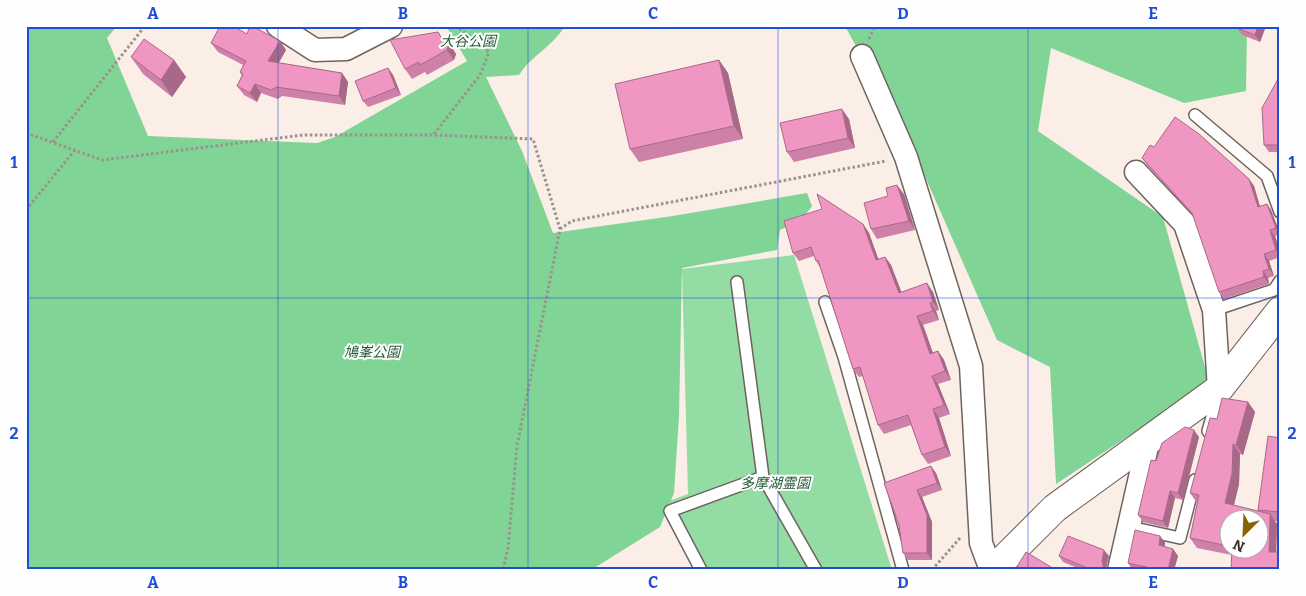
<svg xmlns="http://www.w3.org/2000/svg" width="1306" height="596" viewBox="0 0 1306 596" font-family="Bitter,'Noto Sans JP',serif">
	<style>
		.green { fill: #93dca4 }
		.forest { fill: #80d495 }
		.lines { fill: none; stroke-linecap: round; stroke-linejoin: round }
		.lane-casing { stroke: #6e645d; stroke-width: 14 }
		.street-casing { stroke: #6e645d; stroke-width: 25 }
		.secondary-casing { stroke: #6e645d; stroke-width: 30 }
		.path { stroke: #9b928d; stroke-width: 3; stroke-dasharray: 2.5 2.5; stroke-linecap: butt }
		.lane { stroke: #fff; stroke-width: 11 }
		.street { stroke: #fff; stroke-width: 22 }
		.secondary { stroke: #fff; stroke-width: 28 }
		.wall { fill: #ce81a8; fill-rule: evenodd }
		.shaded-wall { fill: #a86988 }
		.building { fill: #f096c3; stroke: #a86988 }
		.grid { fill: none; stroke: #1d4ed8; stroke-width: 1; stroke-opacity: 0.55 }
		.labels { text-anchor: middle; stroke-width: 4; stroke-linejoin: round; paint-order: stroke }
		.park-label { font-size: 14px; font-style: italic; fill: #215b33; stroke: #fefefe }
		.neatline { fill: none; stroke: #1d4ed8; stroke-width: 2 }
		.grid-label { font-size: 16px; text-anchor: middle; font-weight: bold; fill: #1d4ed8 }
	</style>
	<rect width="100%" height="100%" fill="#faeee6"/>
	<path class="green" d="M794 255 892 570H696L661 504 688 494 682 269Z"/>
	<path class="forest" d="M26 26H117L107 38 148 136 317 143 335 137 467 61 446 26H565C552 47 532 55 519 75L486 77 522 151 553 233 673 216 807 193 812 206 802 219 780 230 777 250 682 268 679 416 674 493 660 527 591 570H26Z
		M845 26H1247L1246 91 1184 103 1051 48 1038 131 1163 217 1208 378 1181 401 1056 484 1050 367 997 340 916 156Z"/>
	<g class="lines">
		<g class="lane-casing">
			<path id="lane" d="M1195 115 1267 176 1280 212
				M737 282 763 477 816 570
				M825 302 844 357 903 570
				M1214 310 1274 290 1280 281
				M1208 431 1218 396
				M1130 527 1180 538 1195 480
				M701 570 670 511 763 477"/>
		</g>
		<g class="street-casing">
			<path id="street" d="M278 26 315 50 346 49 391 26
				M862 56 906 157 971 366 981 543 991 570
				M1136 172 1185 224 1214 310 1219 389
				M1119 570 1148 442"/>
		</g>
		<g class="secondary-casing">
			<path id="secondary" d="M993 570 1055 508 1219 389 1280 311"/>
		</g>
		<path class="path" d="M869 39 875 26
			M26 133 102 160 303 135H433L533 139 560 229 517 446 508 548 503 570
			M434 134 480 75 489 52 456 26
			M53 142 145 26
			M26 210 75 150
			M560 229 572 221 886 161
			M932 570 960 538"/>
		<use href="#lane" class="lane"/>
		<use href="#street" class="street"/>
		<use href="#secondary" class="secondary"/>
	</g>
	<path class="wall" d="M328 26H352V29Z
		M1237 26H1266L1260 42 1242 35 1237 28Z
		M247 34 280 41 286 50 279 63 342 73 348 82 345 105 282 96 278 99 261 93 257 102 244 95 237 86 242 76 240 72 243 65 218 52 211 43Z
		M441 37 446 39 453 49 456 54 454 60 427 75 425 72 412 79 405 69Z
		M131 57 174 60 186 77 172 97 143 74Z
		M719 60 728 73 743 139 639 162 630 149Z
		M388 68 393 75 401 95 368 107 363 101Z
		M1280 81V152H1269L1264 145Z
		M849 119 855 148 794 162 787 152Z
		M1154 147 1249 179 1254 186 1260 206 1267 204 1271 210 1280 233V235L1275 236 1280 252V257L1269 261 1274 276 1268 278 1269 284 1224 299 1219 292 1193 215 1147 165 1142 158Z
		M904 194 915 230 877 239 871 229Z
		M863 224 869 233 878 259 885 257 891 265 901 292H933L939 310 936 311 939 320 923 325 933 353 938 351 944 360 951 380 938 384 950 414 939 418 951 456 928 464 922 455 911 425 884 434 878 425 863 376 859 377 853 369 821 269 816 261 814 256 799 261 793 253Z
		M1248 402 1255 412 1243 455 1240 454 1239 484 1234 505 1259 511 1258 510 1280 438V522L1275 521 1277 524 1276 552 1232 555 1197 548 1190 538 1197 503 1190 493 1217 419ZM1228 518 1258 548H1228Z
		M1199 437 1183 500 1175 498 1168 528 1143 522 1138 515 1156 461Z
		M936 473 942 490 922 497 932 522V560H908L903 553 899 525 884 483Z
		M1165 542V547L1173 549 1178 556 1174 570H1132L1128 563Z
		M1059 556H1109L1106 568 1107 570H1082L1063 562Z"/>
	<path class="shaded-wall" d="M1258 26H1266L1260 42 1255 35Z
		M446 39 456 54 454 60 447 50Z
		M280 41 286 50 274 70 268 61Z
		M174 60 186 77 172 97 161 80Z
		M719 60 728 73 743 139 734 126Z
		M388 68 393 75 401 95 396 88Z
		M342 73 348 82 345 105 339 96Z
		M255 84 261 93 257 102 250 93Z
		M842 109 849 119 855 148 848 138Z
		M1249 179 1254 186 1262 214 1258 207Z
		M897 185 904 194 915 230 909 221Z
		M1267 204 1271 210 1280 234 1276 228Z
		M863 224 869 233 882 269 876 260Z
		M1270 230 1275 236 1280 252V255L1276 250Z
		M1264 254 1269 261 1274 276 1269 269Z
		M885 257 891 265 905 301 899 293Z
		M1263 271 1268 278 1269 284 1264 277Z
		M927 283 933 292 939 310 933 302Z
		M930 303 936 311 939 320 933 311Z
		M917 316 923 325 936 362 930 354Z
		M938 351 944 360 951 380 945 371Z
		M932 376 938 384 950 414 944 405Z
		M1248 402 1255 412 1243 455 1236 445Z
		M933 409 939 418 951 456 945 447Z
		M1194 430 1199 437 1183 500 1178 493Z
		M1233 444 1240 454 1239 484 1232 513 1225 503Z
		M931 466 936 473 942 490 937 483Z
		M917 490 922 497 932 522V560L927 553Z
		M1170 491 1175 498 1168 528 1163 521Z
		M1270 514 1277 524 1276 562 1269 552Z
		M1160 536 1165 542 1164 552 1159 545Z
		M1173 549 1178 556 1174 570H1168Z
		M1104 550 1109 556 1106 568 1107 570H1104L1102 561Z"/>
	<path class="building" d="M220 26H233L247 34 250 26H252L280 41 268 61 342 73 339 96 276 87 271 90 255 84 250 93 237 86 243 74 240 72 246 61 211 43Z
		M1237 26H1258L1255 35 1237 28Z
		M438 32 441 37 446 39 449 44 447 50 420 65 419 62 405 69 390 40Z
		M144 39 174 60 161 80 131 57Z
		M719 60 734 126 630 149 615 84Z
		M388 68 396 88 363 101 355 81Z
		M1278 79 1280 81V145H1264L1262 108Z
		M842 109 848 138 787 152 780 123Z
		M1175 117 1199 134 1249 179 1258 207 1267 204 1276 228 1270 230 1276 250 1264 254 1269 269 1263 271 1264 277 1219 292 1192 213 1142 158 1150 145 1154 147Z
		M897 185 909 221 871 229 864 203 888 196 886 188Z
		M817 194 863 224 876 260 885 257 899 293 927 283 933 302 930 303 933 311 917 316 930 354 938 351 945 371 932 376 944 405 933 409 945 447 922 455 908 415 878 425 860 367 853 369 818 260 816 261 811 247 793 253 784 221 822 209Z
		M1222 398 1248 402 1236 445 1233 444 1232 474 1225 503 1270 514 1269 552H1280V570H1231L1232 548H1258V518H1228V546L1190 538 1199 495 1190 493 1210 418 1217 419Z
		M1185 427 1194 430 1178 493 1170 491 1163 521 1138 515 1151 460 1156 461 1162 443Z
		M1268 436 1280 438V512L1258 510Z
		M931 466 937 483 917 490 927 515V553H903L899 525 884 483Z
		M1135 530 1160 536 1159 545 1173 549 1168 570H1160L1128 563Z
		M1068 536 1104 550 1102 561 1104 570H1092L1059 556Z
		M1026 552 1056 570H1015Z"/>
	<path class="grid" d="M278 26V570M528 26V570M778 26V570M1028 26V570M26 298H1280"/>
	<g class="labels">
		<g class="park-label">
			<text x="468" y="46">大谷公園</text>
			<text x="372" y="357">鳩峯公園</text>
			<text x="775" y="488">多摩湖霊園</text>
		</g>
	</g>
	<rect width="1306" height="596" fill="none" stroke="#fefefe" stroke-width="55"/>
	<g transform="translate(1244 534) rotate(204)"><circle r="24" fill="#fefefe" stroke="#adabaa"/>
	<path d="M0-4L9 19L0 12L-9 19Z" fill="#8a6301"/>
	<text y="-8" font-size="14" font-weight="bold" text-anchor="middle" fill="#342f2c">N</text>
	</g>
	<rect x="28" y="28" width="1250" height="540" class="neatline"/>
	<g class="grid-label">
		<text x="153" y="19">A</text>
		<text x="403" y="19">B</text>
		<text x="653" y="19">C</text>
		<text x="903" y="19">D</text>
		<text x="1153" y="19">E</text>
		<text x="14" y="168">1</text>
		<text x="1292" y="168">1</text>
		<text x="14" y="439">2</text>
		<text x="1292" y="439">2</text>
		<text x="153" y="588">A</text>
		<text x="403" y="588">B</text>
		<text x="653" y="588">C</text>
		<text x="903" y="588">D</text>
		<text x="1153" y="588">E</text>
	</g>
</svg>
